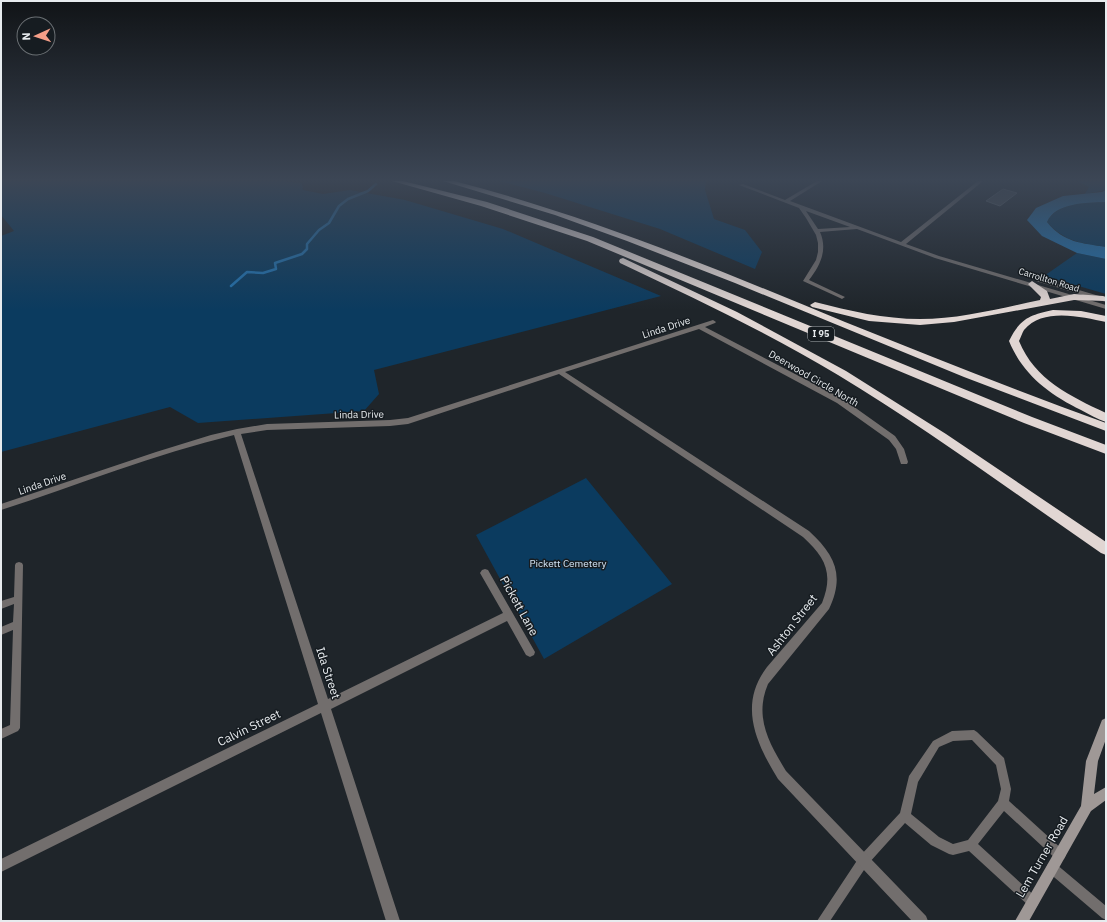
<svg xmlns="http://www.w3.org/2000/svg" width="1107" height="922" viewBox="0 0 1107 922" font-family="'IBM Plex Sans',sans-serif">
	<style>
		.green { fill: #0b3b5f }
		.water { fill: #2271ad }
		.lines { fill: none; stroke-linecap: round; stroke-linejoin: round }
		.stream { stroke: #2271ad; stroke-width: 2.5 }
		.building { fill: #474d53; stroke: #62696f }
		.lane { fill: #726e6d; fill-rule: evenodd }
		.street { fill: #726e6d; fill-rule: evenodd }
		.secondary { fill: #9f9896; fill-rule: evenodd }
		.highway { fill: #e1d6d3; fill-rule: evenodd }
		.labels { text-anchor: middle; stroke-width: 3; stroke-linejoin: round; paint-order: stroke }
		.far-street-label { font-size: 9px; fill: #e7ebee; stroke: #161c21 }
		.shield { fill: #161c21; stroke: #a8adb0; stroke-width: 1 }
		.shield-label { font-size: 9px; font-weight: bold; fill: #e7ebee }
		.street-label { font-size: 10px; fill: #e7ebee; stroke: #161c21 }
		.park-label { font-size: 10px; fill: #d5e7f8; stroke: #161c21 }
		.near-street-label { font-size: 12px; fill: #e7ebee; stroke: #161c21 }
	</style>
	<rect width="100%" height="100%" fill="#1f252a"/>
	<path class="green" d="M1 181H280L302 183 303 190 323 194 350 190 405 200 503 229 661 296 374 370 379 394 364 411 198 423 170 407 1 452V236L14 231 1 215Z
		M500 181H706L705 190 714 219 745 230 762 252 755 269 660 229 545 193Z
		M1077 181H1106V190L1085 194 1089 187Z
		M1106 202V247C1081 243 1065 242 1047 222 1057 202 1086 203 1106 202Z
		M1077 253 1106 259V294L1044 276Z
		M586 478 672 584 544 659 476 535Z"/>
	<path class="water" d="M1106 190V202C1087 203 1056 202 1047 222 1064 243 1082 243 1106 247V259L1077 253 1042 236 1027 220 1036 208 1063 196 1102 192Z"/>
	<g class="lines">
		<path class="stream" d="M231 286 247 272 263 273 276 269 275 263 302 254 307 249V244L319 230 329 223 339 206 348 199 368 191 376 184"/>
	</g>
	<path class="building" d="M1003 189 1017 193 1000 206 986 201Z"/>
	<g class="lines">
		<path class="lane" d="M19 562 22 563 23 565 20 728 18 731 1 739V729L10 725 13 630 1 635V627L13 622 14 604 1 609V601L14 597 15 565 16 563Z
			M974 730 977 732 1004 758 1011 789 1009 801 1064 851 1066 855 1064 859 1060 861 1056 859 1004 811 978 844 1037 898 1039 902 1037 906 1033 908 1029 906 969 851 953 855 949 854 931 845 905 823 868 864 830 921H817L860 856 900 813 909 776 933 741 952 731ZM972 740 996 765 1001 789 998 801 968 840 953 844 939 837 911 814 918 782 939 747 953 741Z
			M1052 862 1056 864 1106 906V920L1102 918 1048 872 1046 868 1048 864Z"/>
		<path class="street" d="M817 181H822L790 201 901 242 978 181H983L906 244 939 256 1106 305V309L935 258 857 229 820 232C828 250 820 266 809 280L845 297 842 299 840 298 803 281 816 260 818 252V243L816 235 806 218 799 208 739 185 743 184 785 200ZM806 211 850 227 818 229Z
			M1038 278 1106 298V302L1036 281V279Z
			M713 320 716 322 715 323 705 327 843 399 895 436 904 449 908 462 907 464H901L896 449 889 440 837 403 699 329 565 372 809 531C835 555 845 575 829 609L768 684C754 717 769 743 786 771L926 916 928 921H912L778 779C756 743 738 705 767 667L822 603C834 573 825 557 803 537L559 374 408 424 390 426 267 430 241 434 328 699 503 613 480 573 482 570 485 569 488 570 535 652 534 655 530 657 526 655 507 621 331 709 400 921H386L321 713 1 872V859L318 704 234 435C155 454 78 485 1 510V504L156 452 211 435 237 429 267 424 390 420 408 418Z"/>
		<path class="secondary" d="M1106 718V739L1098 761 1094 794 1106 787V800L1091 811 1029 921H1015L1081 806 1086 761 1102 720Z"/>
		<path class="highway" d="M392 181H403L487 202 593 237 1032 417 1106 445V454L1024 423 587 241 481 206Z
			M443 181H454C589 216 717 269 845 322 932 357 1018 391 1106 423V431L964 377 735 283 627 241 555 215Z
			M623 258 737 312 846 371 946 434 1106 542V555L1101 553C1014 493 929 430 838 375 768 333 694 298 620 263L619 261 620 259Z
			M1032 281 1047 291 1050 299 1074 294 1103 296 1106 297V301L1074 300 954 322 920 325 869 321 812 307 810 305 815 302C850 311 884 319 920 319 960 319 1001 308 1040 300L1041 297 1028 284Z
			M1053 310 1081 311 1106 316V322C1082 317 1043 307 1024 330 1022 333 1021 337 1019 341 1035 380 1070 396 1106 413V422C1097 419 1089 414 1081 410 1049 394 1023 375 1009 341 1020 319 1029 315 1053 310Z"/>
	</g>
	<linearGradient id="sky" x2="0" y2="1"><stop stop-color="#111417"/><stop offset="0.58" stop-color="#3c4655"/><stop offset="1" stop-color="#3c4655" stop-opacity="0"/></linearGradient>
	<rect width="1107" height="310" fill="url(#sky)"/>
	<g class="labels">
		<g class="far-street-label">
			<text transform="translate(1049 280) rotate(17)" y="3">Carrollton Road</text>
		</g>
		<rect class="shield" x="808" y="327" width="26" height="14" rx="3"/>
		<g class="shield-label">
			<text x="821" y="337">I 95</text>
		</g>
		<g class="street-label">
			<text transform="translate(666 327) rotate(-18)" y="4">Linda Drive</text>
			<text transform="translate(814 378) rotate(30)" y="4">Deerwood Circle North</text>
			<text transform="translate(359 414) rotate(-1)" y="4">Linda Drive</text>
			<text transform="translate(42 483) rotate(-19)" y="4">Linda Drive</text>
		</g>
		<g class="park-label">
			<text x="568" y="567">Pickett Cemetery</text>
		</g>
		<g class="near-street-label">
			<text transform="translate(519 606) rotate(61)" y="4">Pickett Lane</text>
			<text transform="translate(792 625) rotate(-52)" y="4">Ashton Street</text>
			<text transform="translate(328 673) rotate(72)" y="4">Ida Street</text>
			<text transform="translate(249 728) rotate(-26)" y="4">Calvin Street</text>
			<text transform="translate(1042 857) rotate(-60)" y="4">Lem Turner Road</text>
		</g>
	</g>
	<rect width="1107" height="922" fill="none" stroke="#e7ebee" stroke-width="4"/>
	<g transform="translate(36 36) rotate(267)"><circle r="19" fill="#161c21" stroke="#6a6f73"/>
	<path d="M0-3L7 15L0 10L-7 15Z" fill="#f49e88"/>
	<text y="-6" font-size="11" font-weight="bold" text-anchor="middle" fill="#e7ebee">N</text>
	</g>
</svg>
